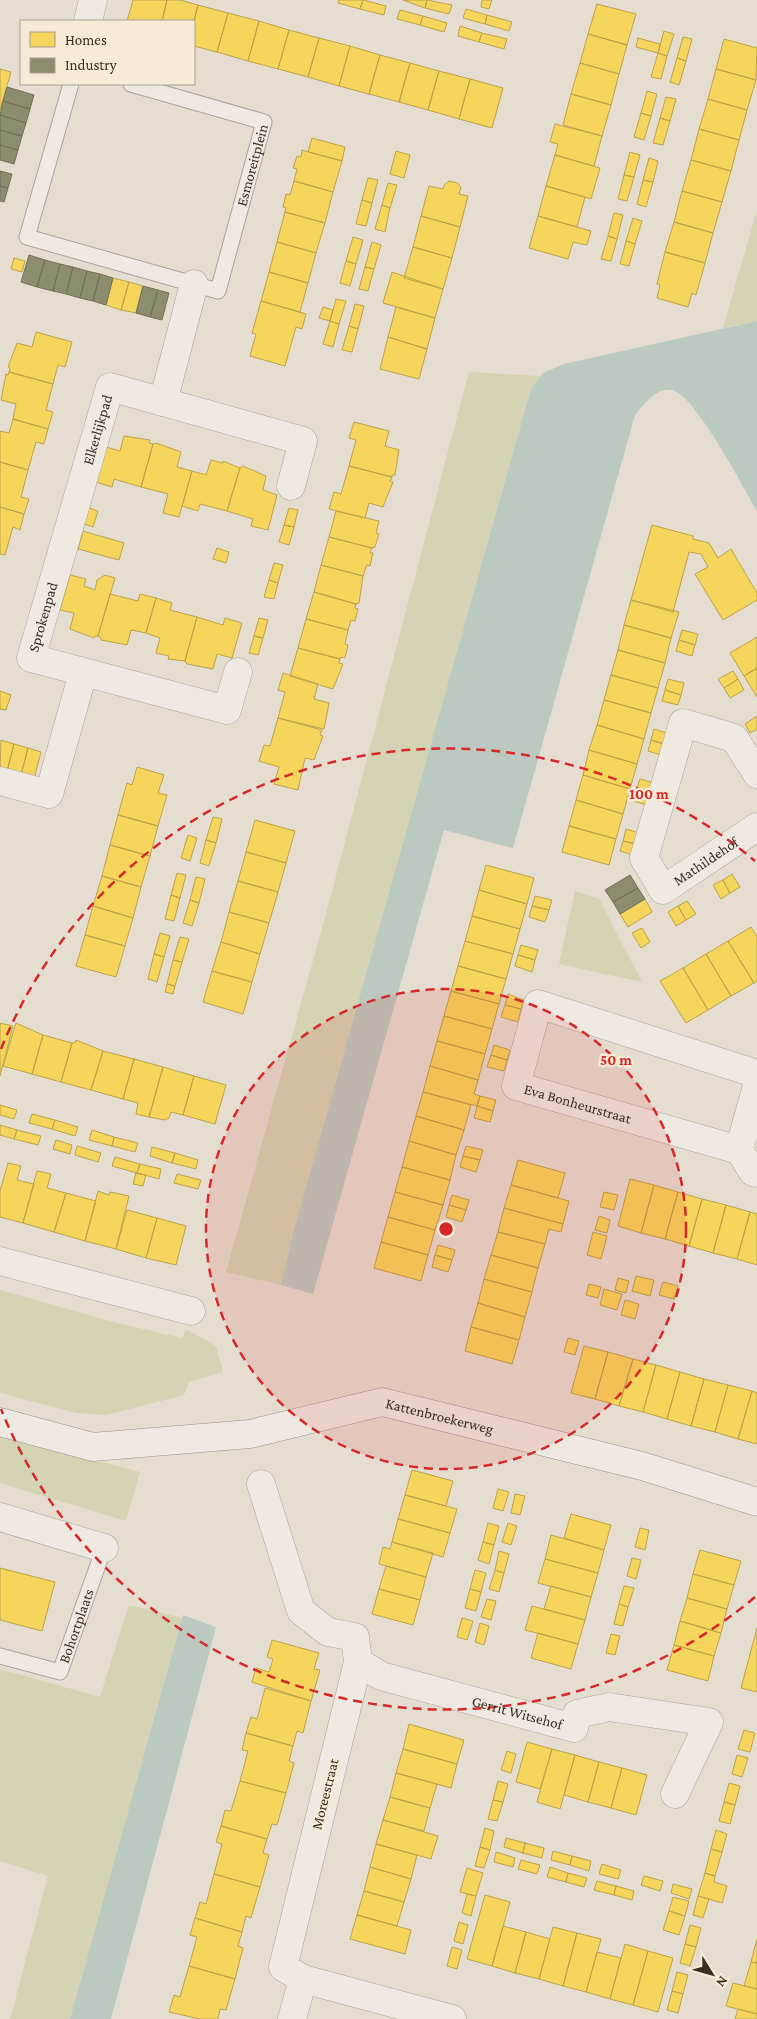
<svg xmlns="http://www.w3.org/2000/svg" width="757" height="2019" viewBox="0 0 757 2019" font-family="'Crimson Pro',serif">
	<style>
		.green { fill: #d4d3b3 }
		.water { fill: #bbc9c0 }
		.homes { fill: #f6d55c; stroke: #bda24a }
		.industry { fill: #8c8c6e; stroke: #736f57 }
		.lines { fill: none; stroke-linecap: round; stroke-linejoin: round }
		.lane-casing { stroke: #aaa399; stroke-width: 17 }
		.street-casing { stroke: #aaa399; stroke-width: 29 }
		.secondary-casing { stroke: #9a9288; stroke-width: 29 }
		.lane { stroke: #eee9e1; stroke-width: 15 }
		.street { stroke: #eee9e1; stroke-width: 28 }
		.secondary { stroke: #eee9e1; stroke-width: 28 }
		.ring { fill: none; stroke: #d62828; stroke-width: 2.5; stroke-dasharray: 9 6 }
		.labels { text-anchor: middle; stroke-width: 5; stroke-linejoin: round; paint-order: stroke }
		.street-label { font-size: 15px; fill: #392c21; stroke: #f5ebd7 }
		.centre { fill: #d62828; stroke: #f5ebd7; stroke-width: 2.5 }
		.ring-label { font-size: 15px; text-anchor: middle; font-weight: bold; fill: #d62828; stroke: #f5ebd7; stroke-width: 5; stroke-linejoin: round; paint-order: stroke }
	</style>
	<rect width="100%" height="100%" fill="#e5ddd0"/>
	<path class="green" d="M757 210V321L723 328Z
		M469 372 541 376 531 389 293 1233 281 1285 226 1272 326 914Z
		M575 891 599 899 642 982 559 964Z
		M0 1290 117 1323 182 1338 186 1329 216 1346 223 1372 189 1382 184 1395 106 1415 76 1413 0 1393Z
		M0 1434 140 1472 126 1521 0 1483Z
		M129 1605 182 1618 70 2019H10L48 1876 0 1861V1669L100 1697Z"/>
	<path class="water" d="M757 321V511C744 489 694 392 671 390 655 388 644 405 635 415L513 848 444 830 313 1294 281 1285 293 1233 531 389 543 373 564 364Z
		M183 1615 216 1627 111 2019H70Z"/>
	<path class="homes" d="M133 0H167L162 21H127Z
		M167 0H180L198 5 194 21H162Z
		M339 0H363L360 9 338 3Z
		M363 0 386 6 384 15 360 9Z
		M403 0H427L425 8Z
		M427 0 452 5 449 14 425 8Z
		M482 0H492L489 9 481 7Z
		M597 4 636 14 627 45 588 34Z
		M198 5 228 13 217 52 194 46V21Z
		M466 9 487 15 485 24 463 18Z
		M400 10 423 16 420 25 397 19Z
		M228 13 259 21 248 61 217 52Z
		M487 15 512 22 509 31 485 24Z
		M423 16 447 23 444 32 420 25Z
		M259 21 289 30 278 69 248 61Z
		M460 26 482 33 479 42 458 36Z
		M289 30 319 38 308 77 278 69Z
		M664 31 674 34 667 56 658 53Z
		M482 33 507 39 504 49 479 42Z
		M588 34 627 45 619 74 580 63Z
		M683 37 692 39 686 61 677 58Z
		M319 38 350 46 339 86 308 77Z
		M638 38 660 44 658 53 636 47Z
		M724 39 757 48 756 80 716 69Z
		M350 46 380 55 369 94 339 86Z
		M658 53 667 56 661 79 651 77Z
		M380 55 410 63 399 102 369 94Z
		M677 58 686 61 679 85 670 82Z
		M410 63 439 71 428 110 399 102Z
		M580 63 619 74 611 105 571 94Z
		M0 69 11 72 0 110Z
		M716 69 756 80 747 110 708 99Z
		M439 71 470 79 459 119 428 110Z
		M470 79 503 88 492 128 459 119Z
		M647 91 657 94 651 116 641 113Z
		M571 94 611 105 602 136 563 125Z
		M666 97 676 99 670 121 660 118Z
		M708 99 747 110 739 140 699 129Z
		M641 113 651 116 644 140 634 137Z
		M660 118 670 121 663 145 653 143Z
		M555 124 602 136 594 166 555 155 558 144 550 142Z
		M699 129 739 140 731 171 691 160Z
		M312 138 345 147 342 161 308 152Z
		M302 150 342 161 333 192 294 181 297 169 293 168 297 156 301 157Z
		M396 151 410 155 404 178 390 174Z
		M630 152 640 155 634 177 624 175Z
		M555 155 600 168 591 199 546 186Z
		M649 158 658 161 653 182 643 180Z
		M691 160 731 171 722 202 682 191Z
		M624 175 634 177 627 201 618 199Z
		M368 178 378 180 372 203 362 200Z
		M643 180 653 182 646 207 637 204Z
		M294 181 333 192 325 223 285 212 286 208 283 207 286 194 290 195Z
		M449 181 458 183 461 188 459 194 468 196 460 227 421 216 429 186 443 189 445 184Z
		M388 183 397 185 390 208 382 205Z
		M546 186 585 197 577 227 538 216Z
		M682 191 722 202 713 233 674 222Z
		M362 200 372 203 366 226 356 224Z
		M382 205 390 208 385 232 375 229Z
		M285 212 325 223 316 253 277 242Z
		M614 213 623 215 617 239 608 236Z
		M421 216 460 227 452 258 413 247Z
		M538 216 591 231 587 245 573 242 568 259 529 248Z
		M633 218 642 221 635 244 626 241Z
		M674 222 713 233 705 263 665 252Z
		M608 236 617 239 611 261 601 259Z
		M353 237 363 240 356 264 346 261Z
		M626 241 635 244 629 266 620 264Z
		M277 242 316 253 308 283 269 272Z
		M372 242 381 245 374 269 365 267Z
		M413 247 452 258 443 289 404 278Z
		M665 252 705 263 696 295 692 293 688 307 657 298 660 285 657 284Z
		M14 258 25 261 22 272 11 269Z
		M346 261 356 264 350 286 340 283Z
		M365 267 374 269 368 291 359 289Z
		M269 272 308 283 300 312 261 301Z
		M392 272 443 289 435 318 383 303Z
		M113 278 129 282 121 310 106 305Z
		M129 282 143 286 136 313 121 310Z
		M336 299 346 301 339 324 330 321Z
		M261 301 306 314 302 329 296 327 285 366 250 356 256 334 252 333Z
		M355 304 364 306 358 329 349 326Z
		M323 307 333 310 330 321 319 318Z
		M396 307 435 318 427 349 388 337Z
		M330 321 339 324 333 347 323 344Z
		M349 326 358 329 352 352 342 350Z
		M36 332 72 342 65 367 58 365 53 384 9 372 10 368 8 367 17 343 32 347Z
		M388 337 427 349 419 379 380 369Z
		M9 372 53 384 46 410 53 412 48 429 13 419 16 404 1 400 6 374 8 375Z
		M13 419 48 429 44 444 36 442 28 470 0 462V431L9 433Z
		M354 422 389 431 385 446 399 450 395 475H392V477L349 466 356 440 349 438Z
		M124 436 150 440 149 443 153 444 141 487 114 479 112 487 96 482 106 447 120 451Z
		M156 443 181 452 177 467 192 471 179 517 163 513 168 494 141 487 153 444Z
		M211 460 223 463V461L240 468 227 511 200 504 198 511 182 506 192 471 206 475Z
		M0 462 28 470 21 497 29 499 24 514 0 507Z
		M243 466 266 476 263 490 277 495 268 530 251 526 253 519 227 511 240 468Z
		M349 466 392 477 390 481 393 482 383 507 369 503 365 518 329 509 334 492 341 494Z
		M0 507 24 514 20 530 13 527 5 555 0 554Z
		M89 508 98 511 93 527 84 524Z
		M289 508 298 510 294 527 284 525Z
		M336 511 379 521 376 533 379 534 375 547 372 548 329 537Z
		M284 525 294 527 289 545 279 542Z
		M652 525 693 536V539L709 543 718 558 731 549 757 593V600L723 620 695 574 708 567 701 554 689 552 673 612 631 600Z
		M83 531 124 543 119 560 78 549Z
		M329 537 372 548 370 553H373L370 566 367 565 363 576 321 565Z
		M217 548 229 552 226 563 213 559Z
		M274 563 283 565 278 583 269 580Z
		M321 565 363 576 359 603 356 604 314 592Z
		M70 575 86 579 84 586 95 590 97 580 105 575 115 578 98 636H95L94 638 70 629 74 613 60 610Z
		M269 580 278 583 274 599 264 597Z
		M314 592 356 604 355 608 358 609 355 621 351 620 348 630 306 619Z
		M110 594 138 601 140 594 156 598 146 633 131 630 127 645 101 640V638L98 636Z
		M156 598 172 603 170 610 197 617 185 661 168 659 169 656 156 653 160 638 146 633Z
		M631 600 679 612 671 638 624 625Z
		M197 617 223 625 225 618 242 623 232 658 217 654 213 669 187 664 185 661Z
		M259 618 268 620 263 638 254 636Z
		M306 619 348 630 345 644 348 645 345 658 341 657 340 659 298 648Z
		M624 625 671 638 665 663 618 650Z
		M682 630 698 634 695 645 679 640Z
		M254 636 263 638 258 655 249 653Z
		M757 637V668L744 676 730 653Z
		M679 640 695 645 692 656 676 651Z
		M298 648 340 659 339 663 343 664 333 689 290 676Z
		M618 650 665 663 658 688 611 675Z
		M757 668V697L744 676Z
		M733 671 738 679 724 688 718 679Z
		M283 673 318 684 314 699 329 703 324 729 278 718 285 692 278 690Z
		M611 675 658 688 651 713 604 700Z
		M668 679 684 683 681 695 665 690Z
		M738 679 744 690 730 698 724 688Z
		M665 690 681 695 678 705 662 701Z
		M0 691 11 695 6 710 0 709Z
		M604 700 651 713 644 739 597 725Z
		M757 716V729L750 733 745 724Z
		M278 718 322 730 320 735 323 736 314 760 305 758 298 790 274 784 279 767 259 761 264 745 270 746Z
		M597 725 644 739 637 764 589 750Z
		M654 729 670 734 667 745 651 740Z
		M1 740 14 744 7 771 0 769Z
		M651 740 667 745 664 756 648 751Z
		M14 744 28 748 21 775 7 771Z
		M28 748 41 752 34 779 21 775Z
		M589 750 637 764 630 789 583 775Z
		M137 767 164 775 158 793 167 795 158 826 118 815 127 783 132 785Z
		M583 775 630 789 623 814 576 800Z
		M640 779 657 784 653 795 636 791Z
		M636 791 653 795 651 806 633 801Z
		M576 800 623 814 616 839 569 826Z
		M118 815 158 826 150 856 110 845Z
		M213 817 222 819 216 843 206 840Z
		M255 820 295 831 286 863 246 852Z
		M569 826 616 839 609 865 562 852Z
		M626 829 643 834 640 845 623 841Z
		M188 835 197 838 190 861 181 858Z
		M206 840 216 843 209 866 200 863Z
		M623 841 640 845 636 856 620 851Z
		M110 845 150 856 141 887 102 876Z
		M246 852 286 863 278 892 238 881Z
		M486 865 534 878 527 904 479 890Z
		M177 873 186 875 180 898 171 895Z
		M732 874 740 887 730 893 723 880Z
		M102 876 141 887 133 918 93 906Z
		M196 877 205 879 199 903 190 900Z
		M723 880 730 893 721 899 713 885Z
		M238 881 278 892 269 923 229 912Z
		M479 890 527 904 520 929 472 916Z
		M171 895 180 898 174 921 165 919Z
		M535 896 552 900 549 910 532 906Z
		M645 899 652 912 628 927 620 914Z
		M190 900 199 903 192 926 183 923Z
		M687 901 696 914 686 920 678 906Z
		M93 906 133 918 125 946 85 935Z
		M532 906 549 910 545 922 529 917Z
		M678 906 686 920 676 926 668 912Z
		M229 912 269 923 260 954 221 942Z
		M472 916 520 929 513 954 465 941Z
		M751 927 757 937V981L754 983 728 941Z
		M642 928 650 942 641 948 632 933Z
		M160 933 170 936 164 957 154 954Z
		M85 935 125 946 116 977 76 966Z
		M180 937 189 939 182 962 173 960Z
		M465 941 513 954 506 979 458 966Z
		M728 941 754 983 731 996 706 954Z
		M221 942 260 954 252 982 212 971Z
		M521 945 538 950 535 960 518 955Z
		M154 954 164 957 157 982 148 979Z
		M706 954 731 996 708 1010 683 968Z
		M518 955 535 960 532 972 515 966Z
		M173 960 182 962 175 986 167 984Z
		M458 966 506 979 499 1004 451 991Z
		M683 968 708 1010 686 1023 660 981Z
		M212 971 252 982 243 1014 203 1002Z
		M167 984 175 986 173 994 165 992Z
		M451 991 499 1004 492 1029 444 1016Z
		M508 994 524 1000 521 1009 505 1005Z
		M505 1005 521 1009 518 1022 501 1017Z
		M444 1016 492 1029 485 1054 437 1041Z
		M0 1023 13 1026 0 1076Z
		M16 1023 43 1035 32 1074 3 1066Z
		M43 1035 72 1043 61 1082 32 1074Z
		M76 1040 103 1051 91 1090 61 1082 72 1043H75Z
		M437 1041 485 1054 478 1080 430 1066Z
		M494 1045 510 1050 507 1060 491 1055Z
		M103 1051 134 1059 123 1099 91 1090Z
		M491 1055 507 1060 504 1071 487 1067Z
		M134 1059 163 1067 149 1117 136 1114 138 1103 123 1099Z
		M430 1066 478 1080 474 1094 480 1096 477 1106 423 1092Z
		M163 1067 194 1076 183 1115 171 1112 169 1118 165 1120 149 1117Z
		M194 1076 226 1085 215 1124 183 1115Z
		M423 1092 471 1105 464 1130 416 1116Z
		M480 1096 496 1100 493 1111 477 1106Z
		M0 1105 17 1110 14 1119 0 1115Z
		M477 1106 493 1111 490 1122 474 1118Z
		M32 1114 55 1120 52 1129 29 1123Z
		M416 1116 464 1130 456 1155 409 1141Z
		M55 1120 78 1127 75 1136 52 1129Z
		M0 1125 17 1130 14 1139 0 1135Z
		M17 1130 41 1136 38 1145 14 1139Z
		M92 1130 114 1137 112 1146 89 1140Z
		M114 1137 138 1143 135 1152 112 1146Z
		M56 1140 72 1145 70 1154 53 1149Z
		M409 1141 456 1155 450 1180 402 1167Z
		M77 1146 101 1153 98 1162 75 1155Z
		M466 1146 483 1150 480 1160 463 1156Z
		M152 1147 175 1153 172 1163 150 1156Z
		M175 1153 198 1160 196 1169 172 1163Z
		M463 1156 480 1160 476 1172 460 1167Z
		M115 1157 140 1164 137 1173 112 1166Z
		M518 1160 565 1173 558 1198 511 1185Z
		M8 1163 21 1166 17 1180 34 1184 23 1223 0 1217V1191Z
		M140 1164 161 1169 159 1179 137 1173Z
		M402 1167 450 1180 443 1205 395 1192Z
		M37 1171 51 1174 47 1188 66 1193 54 1232 23 1223Z
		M136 1173 146 1175 143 1186 133 1184Z
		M177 1174 201 1180 198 1189 174 1183Z
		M630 1179 654 1185 641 1233 618 1226Z
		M511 1185 569 1201 563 1224 504 1208Z
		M654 1185 678 1192 665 1239 641 1233Z
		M98 1191 109 1195 110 1192 129 1196 116 1249 85 1241Z
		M395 1192 443 1205 435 1230 388 1217Z
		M604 1192 618 1195 614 1210 600 1207Z
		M678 1192 702 1199 689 1246 665 1239Z
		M66 1193 96 1201 85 1241 54 1232Z
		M452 1195 469 1200 466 1210 449 1205Z
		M702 1199 726 1205 713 1253 689 1246Z
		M449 1205 466 1210 462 1222 446 1217Z
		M726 1205 750 1212 737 1259 713 1253Z
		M504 1208 563 1224 561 1232 549 1229 545 1244 498 1232Z
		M127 1210 157 1218 146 1258 116 1249Z
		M750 1212 757 1214V1265L737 1259Z
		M599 1216 610 1220 607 1233 595 1230Z
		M388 1217 435 1230 428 1255 381 1242Z
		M157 1218 186 1226 176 1265 146 1258Z
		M498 1232 545 1244 538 1268 491 1255Z
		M593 1232 607 1236 601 1259 587 1255Z
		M381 1242 428 1255 421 1281 374 1268Z
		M438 1245 455 1250 452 1260 435 1255Z
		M435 1255 452 1260 448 1272 432 1267Z
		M491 1255 538 1268 532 1292 484 1279Z
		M636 1276 654 1280 650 1296 632 1291Z
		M618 1278 629 1281 626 1293 615 1290Z
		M484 1279 532 1292 525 1317 478 1303Z
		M663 1282 678 1286 674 1299 659 1295Z
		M589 1284 601 1287 598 1298 586 1295Z
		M604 1289 622 1294 617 1310 600 1305Z
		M625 1300 639 1304 635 1319 621 1315Z
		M478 1303 525 1317 519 1340 471 1327Z
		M471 1327 519 1340 512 1364 465 1351Z
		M568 1338 579 1341 575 1355 564 1352Z
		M584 1346 608 1352 595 1399 571 1393Z
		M608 1352 633 1359 619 1406 595 1399Z
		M633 1359 656 1365 643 1412 619 1406Z
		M656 1365 680 1372 667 1419 643 1412Z
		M680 1372 704 1379 691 1426 667 1419Z
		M704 1379 728 1385 715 1432 691 1426Z
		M728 1385 752 1391 738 1439 715 1432Z
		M752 1391 757 1393V1444L738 1439Z
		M412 1470 453 1481 446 1506 405 1495Z
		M498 1489 509 1492 503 1511 493 1508Z
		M515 1494 525 1496 520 1515 511 1513Z
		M405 1495 457 1509 450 1533 398 1519Z
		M571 1514 611 1525 604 1550 564 1538Z
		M398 1519 450 1533 443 1557 392 1542Z
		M488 1523 499 1526 494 1545 483 1542Z
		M508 1523 517 1526 511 1545 502 1542Z
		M640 1528 649 1530 645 1550 635 1547Z
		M551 1535 604 1550 598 1573 545 1559Z
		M392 1542 433 1553 426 1577 379 1564 383 1547 390 1549Z
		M483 1542 494 1545 489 1564 478 1560Z
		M700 1550 741 1561 734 1585 693 1574Z
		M499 1551 509 1554 504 1573 495 1570Z
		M632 1558 641 1560 636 1579 627 1576Z
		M545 1559 598 1573 591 1597 538 1583Z
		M386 1566 426 1577 420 1600 379 1589Z
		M0 1568 55 1582 42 1631 0 1620Z
		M475 1570 486 1573 481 1592 470 1589Z
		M495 1570 504 1573 499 1592 489 1589Z
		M693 1574 734 1585 727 1609 687 1598Z
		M551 1586 591 1597 585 1620 544 1609Z
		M624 1586 634 1588 628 1607 619 1604Z
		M379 1589 420 1600 413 1625 372 1614Z
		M470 1589 481 1592 476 1611 465 1608Z
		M687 1598 727 1609 721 1633 680 1621Z
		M487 1599 496 1601 491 1620 481 1617Z
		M619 1604 628 1607 623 1626 614 1624Z
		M532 1606 585 1620 578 1644 525 1630Z
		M462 1618 473 1621 467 1640 457 1637Z
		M680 1621 721 1633 714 1656 674 1645Z
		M480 1623 489 1626 484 1645 475 1642Z
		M757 1628V1692L741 1688Z
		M538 1633 578 1644 571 1669 531 1658Z
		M611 1634 620 1636 615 1655 606 1653Z
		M272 1640 319 1653 314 1669 320 1670 311 1701 252 1682 256 1668 269 1672 273 1659 267 1657Z
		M674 1645 714 1656 708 1681 667 1670Z
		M265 1688 311 1701 303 1733 297 1731 293 1746 246 1733 251 1717 257 1719Z
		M409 1724 464 1740 457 1764 403 1749Z
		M744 1730 755 1733 750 1752 738 1749Z
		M246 1733 293 1746 289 1761 294 1763 286 1793 240 1781 248 1751 242 1750Z
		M527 1742 552 1749 540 1789 516 1782Z
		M403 1749 457 1764 451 1788 396 1773Z
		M552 1749 575 1755 560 1809 537 1802Z
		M507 1751 516 1754 511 1773 501 1770Z
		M575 1755 599 1762 588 1802 564 1795Z
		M737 1755 748 1758 742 1777 732 1774Z
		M599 1762 622 1768 611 1808 588 1802Z
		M622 1768 647 1775 636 1815 611 1808Z
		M396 1773 437 1784 430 1808 390 1797Z
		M240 1781 286 1793 277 1825 272 1824 267 1839 221 1826 225 1810 231 1811Z
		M498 1781 508 1784 503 1802 493 1800Z
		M729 1783 740 1786 735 1805 724 1802Z
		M390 1797 430 1808 424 1831 383 1820Z
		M493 1800 503 1802 497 1821 488 1819Z
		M724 1802 735 1805 730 1824 719 1821Z
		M383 1820 438 1836 431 1859 376 1844Z
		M221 1826 267 1839 263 1853 269 1855 260 1887 214 1874 222 1844 216 1842Z
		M485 1828 494 1831 490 1850 480 1847Z
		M716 1830 727 1834 722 1852 711 1849Z
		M506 1838 525 1843 523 1853 504 1847Z
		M525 1843 544 1848 542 1858 523 1853Z
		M376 1844 417 1855 411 1879 370 1867Z
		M480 1847 490 1850 484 1868 475 1866Z
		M711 1849 722 1852 715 1876 705 1873Z
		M553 1851 572 1856 570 1865 551 1860Z
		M496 1852 515 1858 513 1867 494 1862Z
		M572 1856 591 1861 589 1871 570 1865Z
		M521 1860 540 1865 537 1874 518 1869Z
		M602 1864 621 1870 618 1879 599 1874Z
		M370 1867 411 1879 404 1902 364 1891Z
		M550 1867 568 1873 566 1882 547 1877Z
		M467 1868 483 1873 476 1896 460 1892Z
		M568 1873 587 1878 584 1887 566 1882Z
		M705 1873 715 1876 714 1882 727 1886 722 1903 698 1896Z
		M214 1874 260 1887 251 1918 246 1916 242 1932 195 1918 200 1902 206 1904Z
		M644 1876 663 1881 660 1891 641 1885Z
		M597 1881 616 1886 614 1895 594 1890Z
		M673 1884 692 1889 689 1899 671 1893Z
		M616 1886 634 1891 632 1900 614 1895Z
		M364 1891 404 1902 397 1926 357 1915Z
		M467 1894 476 1896 471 1916 462 1913Z
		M485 1895 510 1902 492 1966 467 1959Z
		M698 1896 709 1899 703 1918 693 1915Z
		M673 1897 689 1901 685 1916 669 1911Z
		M669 1911 685 1916 679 1935 663 1930Z
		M357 1915 411 1930 405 1954 350 1939Z
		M195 1918 242 1932 238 1946 243 1948 235 1979 189 1966 197 1937 190 1935Z
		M459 1922 468 1925 463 1944 454 1941Z
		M690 1925 701 1928 696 1947 685 1944Z
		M503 1926 526 1932 515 1973 492 1966Z
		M553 1927 577 1933 563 1986 539 1979Z
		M526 1932 550 1939 539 1979 515 1973Z
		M577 1933 601 1939 586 1992 563 1986Z
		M757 1939V1963L751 1962Z
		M625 1944 648 1951 633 2005 610 1999Z
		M685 1944 696 1947 690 1966 680 1963Z
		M452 1947 462 1950 457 1969 447 1966Z
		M648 1951 673 1958 658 2012 633 2005Z
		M597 1952 621 1958 610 1999 586 1992Z
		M751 1962 757 1963V1989L744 1986Z
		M189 1966 235 1979 226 2010 220 2009 218 2019H200L169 2012 174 1995 180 1997Z
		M677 1972 688 1975 683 1994 672 1991Z
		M733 1983 757 1989V2014L726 2006Z
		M672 1991 683 1994 678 2013 667 2010Z
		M738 2009 757 2014V2019H735Z"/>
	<path class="industry" d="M7 87 34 95 30 109 3 101Z
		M3 101 30 109 26 123 0 115Z
		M0 115 26 123 22 136 0 130Z
		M0 130 22 136 18 150 0 145Z
		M0 145 18 150 14 164 0 160Z
		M0 171 12 174 8 188 0 186Z
		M0 186 8 188 4 202 0 201Z
		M29 255 45 260 37 287 21 282Z
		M45 260 60 264 53 291 37 287Z
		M60 264 73 267 66 294 53 291Z
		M73 267 87 271 80 298 66 294Z
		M87 271 100 274 93 301 80 298Z
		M100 274 113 278 106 305 93 301Z
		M143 286 158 290 150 317 136 313Z
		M158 290 169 293 162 320 150 317Z
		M630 875 638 888 613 902 605 890Z
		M638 888 645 899 620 914 613 902Z"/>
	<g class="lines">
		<g class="lane-casing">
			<g id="lane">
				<path id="s1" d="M71 84 27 237 218 291 264 122 131 84"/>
				<path id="s2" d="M0 1656 60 1672 104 1548"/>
			</g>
		</g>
		<g class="street-casing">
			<g id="street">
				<path d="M88 21 93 0"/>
				<path d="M163 402 194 284"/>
				<path id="s3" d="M238 672 227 710 31 658 110 387 303 441 291 486"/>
				<path id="s4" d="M757 774 734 738 683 723 644 858 663 890 757 827"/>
				<path d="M0 781 49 794 83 673"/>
				<path id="s5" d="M757 1074 538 1004 516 1086 739 1150 757 1086"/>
				<path d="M739 1150 753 1172 757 1173"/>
				<path d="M0 1261 191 1311"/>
				<path d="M261 1484 301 1611 328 1632 355 1637 358 1662 283 1967 303 1979 452 2019"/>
				<path d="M0 1517 104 1548"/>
				<path id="s6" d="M358 1662 381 1676 574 1728 577 1714 609 1707 709 1722 675 1794"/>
				<path d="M292 2019 303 1979"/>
			</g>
		</g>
		<g class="secondary-casing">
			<g id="secondary">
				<path id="s7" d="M0 1422 93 1447 250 1434 382 1402 642 1466 757 1502"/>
			</g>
		</g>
		<use href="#lane" class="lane"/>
		<use href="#street" class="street"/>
		<use href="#secondary" class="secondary"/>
	</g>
	<circle cx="446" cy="1229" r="240" fill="#d62828" fill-opacity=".12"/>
	<g class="ring">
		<circle cx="446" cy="1229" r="240"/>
		<path d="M755 1597A480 480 0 0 1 1 1409M1 1049A480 480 0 0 1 755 861"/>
	</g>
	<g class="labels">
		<g class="street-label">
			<text dy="5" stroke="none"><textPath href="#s1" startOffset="488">Esmoreitplein</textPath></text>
			<text dy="5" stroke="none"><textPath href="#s3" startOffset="480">Elkerlijkpad</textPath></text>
			<text dy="5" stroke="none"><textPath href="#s3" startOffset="285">Sprokenpad</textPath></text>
			<text dy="5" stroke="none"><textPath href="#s4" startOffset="325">Mathildehof</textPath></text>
			<text dy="5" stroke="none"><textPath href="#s5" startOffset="379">Eva Bonheurstraat</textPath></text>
			<text dy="5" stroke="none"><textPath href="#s7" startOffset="449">Kattenbroekerweg</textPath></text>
			<text dy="5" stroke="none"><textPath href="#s2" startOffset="111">Bohortplaats</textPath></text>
			<text dy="5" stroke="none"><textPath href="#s6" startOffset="168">Gerrit Witsehof</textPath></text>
			<text transform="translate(325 1794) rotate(-76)" y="5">Moreestraat</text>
		</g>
	</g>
	<circle cx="446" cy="1229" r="8" class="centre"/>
	<g class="ring-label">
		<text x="649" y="799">100 m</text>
		<text x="616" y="1065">50 m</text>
	</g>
	<rect x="20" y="20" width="175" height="65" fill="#f5ebd7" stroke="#aa9f8e"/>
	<rect x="30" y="32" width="25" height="15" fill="#f6d55c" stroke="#aa9f8e"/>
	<text x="65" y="45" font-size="15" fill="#392c21">Homes</text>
	<rect x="30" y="58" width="25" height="15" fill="#8c8c6e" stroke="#aa9f8e"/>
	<text x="65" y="70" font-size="15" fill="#392c21">Industry</text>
	<g transform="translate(712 1974) rotate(127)" stroke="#f5ebd7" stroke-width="4" paint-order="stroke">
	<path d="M0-4L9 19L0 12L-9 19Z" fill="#392c21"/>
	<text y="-8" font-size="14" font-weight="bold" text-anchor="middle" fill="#392c21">N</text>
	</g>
</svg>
